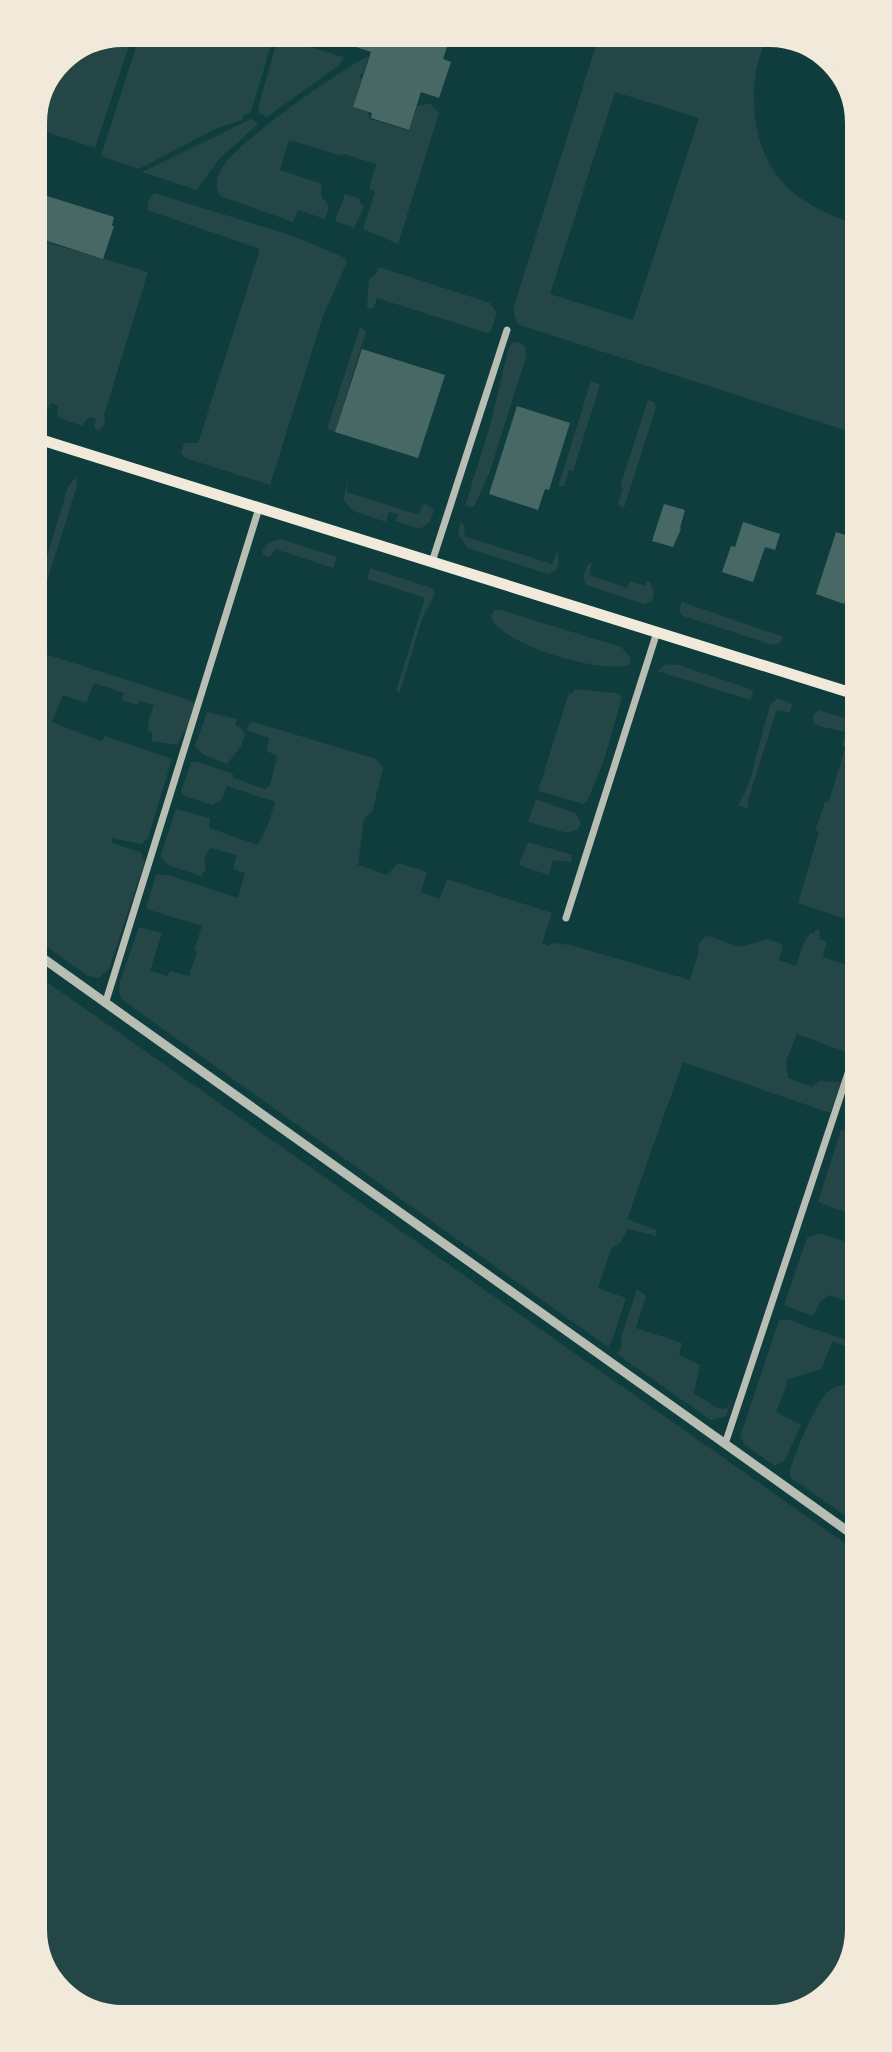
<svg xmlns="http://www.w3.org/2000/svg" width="892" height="2052" viewBox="0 0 892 2052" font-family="'Noto Sans',sans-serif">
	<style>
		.green { fill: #244646; fill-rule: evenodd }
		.building { fill: #486865 }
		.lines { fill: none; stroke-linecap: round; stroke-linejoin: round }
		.minor { stroke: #b8beb3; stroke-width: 7 }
		.tertiary { stroke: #b8beb3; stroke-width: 9 }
		.primary { stroke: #f1e9da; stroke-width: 11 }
		.rim { fill: none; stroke: #f1e9da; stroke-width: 10 }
	</style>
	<rect width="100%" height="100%" fill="#0f3d3e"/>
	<path class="green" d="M123 28H135L95 148 28 126V117L56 55Z
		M142 28H276L251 112 243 116 242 120 215 129 139 169 101 156Z
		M717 28H776L822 46 819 50 769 35C758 55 753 77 754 100 756 172 793 205 859 225L860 435 517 324 513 309 598 39 635 46ZM615 92 699 118 633 320 550 294Z
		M278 37 343 57V59L338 66 267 117 258 112 259 105Z
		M369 56 363 74H361L359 78 362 79 353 107 368 112 370 119 409 131 417 106 429 103 439 113 398 244 363 229 375 192 369 189 376 164 344 154 342 156 289 140 280 170 322 184 321 196 329 206 325 219 298 210 293 222 220 196C215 186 216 177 222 168 236 143 341 69 369 56Z
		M251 119 258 122 257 125 219 159 197 190 142 172Z
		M154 193 293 236 345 258 347 262 323 316 270 485 185 458 181 453 184 443H198L260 249 147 210 148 201Z
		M345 194 360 199V204L364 206 354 228 335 221Z
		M29 237 148 272 104 415 105 424 98 431 94 428 96 419 89 417 82 426 57 417 58 406 51 403 45 414 29 408V307L35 294 29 292Z
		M379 267 490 303 497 313 491 331 487 333 377 298 373 309 367 308 369 279 376 274Z
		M360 327 366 331 335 432 327 429Z
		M513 342 520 343 525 347 526 357 489 474 474 507 465 506 489 429 509 347Z
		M591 381 600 385 573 471 569 470 564 486 558 487Z
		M648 400 654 402 656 407 624 508 618 504 623 488 620 487Z
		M76 477 77 486 30 635V613L68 487Z
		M348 479 347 492 419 515 422 505 426 504 434 510 430 522 420 529 395 521 398 514 389 512 386 522 353 511 343 499Z
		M461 521 465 527 464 536 552 564 557 551 559 561 556 570 548 574 468 548 458 534Z
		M280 539 337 557 333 568 275 549 270 557 264 556 262 551 269 543Z
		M592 562 589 575 627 588 630 581 645 586 647 582H650L654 592 652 601 644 604 586 585 583 578 587 566Z
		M370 568 432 588 435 594 422 619 400 692 396 691 425 598 367 579Z
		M682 602 784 637 780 643 773 645 683 616 679 611Z
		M494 610H501L621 647 630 657 631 664C606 676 501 645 491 617Z
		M30 649 189 700 195 704 189 724 177 745 152 741V733L148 731 149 719 154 705 140 701 138 705 122 700 124 693 94 683 86 703 63 695 52 722 101 741 105 736 172 759 148 838 141 844 112 838V843L140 852 145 861 109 969 99 978 88 976 30 935Z
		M667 664 679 665 753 690 751 700 657 671Z
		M575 689 616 693 622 697 604 760 587 802 583 804 538 791 569 693H573Z
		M778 698 792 704 790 713 778 710 776 712 748 800V808L738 806 749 783 770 705Z
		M818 710 861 723V806L855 804 850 821 861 825V924L798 903 819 832 815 831 825 802 829 801 845 748 842 746 845 732 819 726 813 722V716Z
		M207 712 237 719 235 725 241 728 245 735 241 746 227 764 204 755 195 746Z
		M254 722 376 759 383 769 372 812 364 819 358 865 387 875 398 863 427 872 421 892 440 899 447 879 552 913 542 943 548 946 552 943 571 945 690 980 699 951 698 945 706 935 740 947 768 939 783 945 779 960 796 966 803 945 810 933H814L816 930 820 931 819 939 827 942 823 955 825 958 851 966 858 946H861V1021L851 1054 797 1034 786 1061 788 1078 812 1087 819 1081 841 1082 830 1113 683 1062 627 1219 656 1230V1236L628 1229 621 1242 611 1249 598 1288 626 1298 612 1341 608 1347 121 999 119 989 120 981 139 927 162 933 150 971 168 976 170 971 189 976 197 952 194 950 202 926 146 909 156 875H168L238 898 245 873 233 869 237 855 210 848 204 860 206 869 201 876 167 865 161 857 162 851 176 809 210 818 209 828 258 845 268 825 275 802 227 786 221 800 212 805 184 796 181 792 191 762H199L233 774V778L265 789 270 785 277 756 267 751 269 738 247 730 249 725Z
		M536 799 575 813 581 822 578 829 568 833 528 822Z
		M528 842 572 855 571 862 553 860 549 875 521 866 519 864Z
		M30 970 863 1556 864 1930 848 1982 800 2019 116 2024 65 2004 33 1960Z
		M849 1128 862 1131V1192L857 1201 855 1216 818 1202 841 1130Z
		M819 1233 850 1243 845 1267 862 1274V1307L829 1295 820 1302 813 1316 784 1305 807 1238Z
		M637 1289 646 1296 636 1328 682 1343 679 1355 700 1365 694 1393 719 1409 727 1408 732 1398 726 1416 711 1420 705 1416 617 1354 622 1346 621 1338Z
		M779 1320H789L862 1346V1353L832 1341 822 1369 786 1380 787 1385 776 1412 801 1425 785 1460 775 1466 745 1445 740 1437Z
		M862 1379 863 1454 858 1466 863 1471V1495L847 1517 790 1477V1470C796 1451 816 1401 830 1390 836 1384 853 1385 861 1383Z"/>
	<path class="building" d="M300 28H441L436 43 447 47 443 59 451 62 439 98 421 92 409 130 371 118 372 113 353 107 371 52Z
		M28 190 114 217 112 226H114L103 259 29 235Z
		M362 349 445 375 418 458 335 432Z
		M517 406 570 423 549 490 545 489 538 510 489 494Z
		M664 504 685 510 680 528 681 529 673 547 652 541Z
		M743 522 780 534 775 550 765 547 753 582 722 572 731 546 735 547Z
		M836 532 860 540 857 573 844 604 816 594Z"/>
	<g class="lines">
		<path class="minor" d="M432 562 507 330
			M566 918 657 632
			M106 1001 259 508
			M725 1444 861 1034"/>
		<path class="tertiary" d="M30 949 863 1542"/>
		<path class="primary" d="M29 436 861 696"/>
	</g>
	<path d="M0 0H892V2052H0ZM123 42H769A81 81 0 0 1 850 123V1929A81 81 0 0 1 769 2010H123A81 81 0 0 1 42 1929V123A81 81 0 0 1 123 42Z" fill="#f1e9da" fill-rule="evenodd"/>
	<path class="rim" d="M123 42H769A81 81 0 0 1 850 123V1929A81 81 0 0 1 769 2010H123A81 81 0 0 1 42 1929V123A81 81 0 0 1 123 42Z"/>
</svg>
